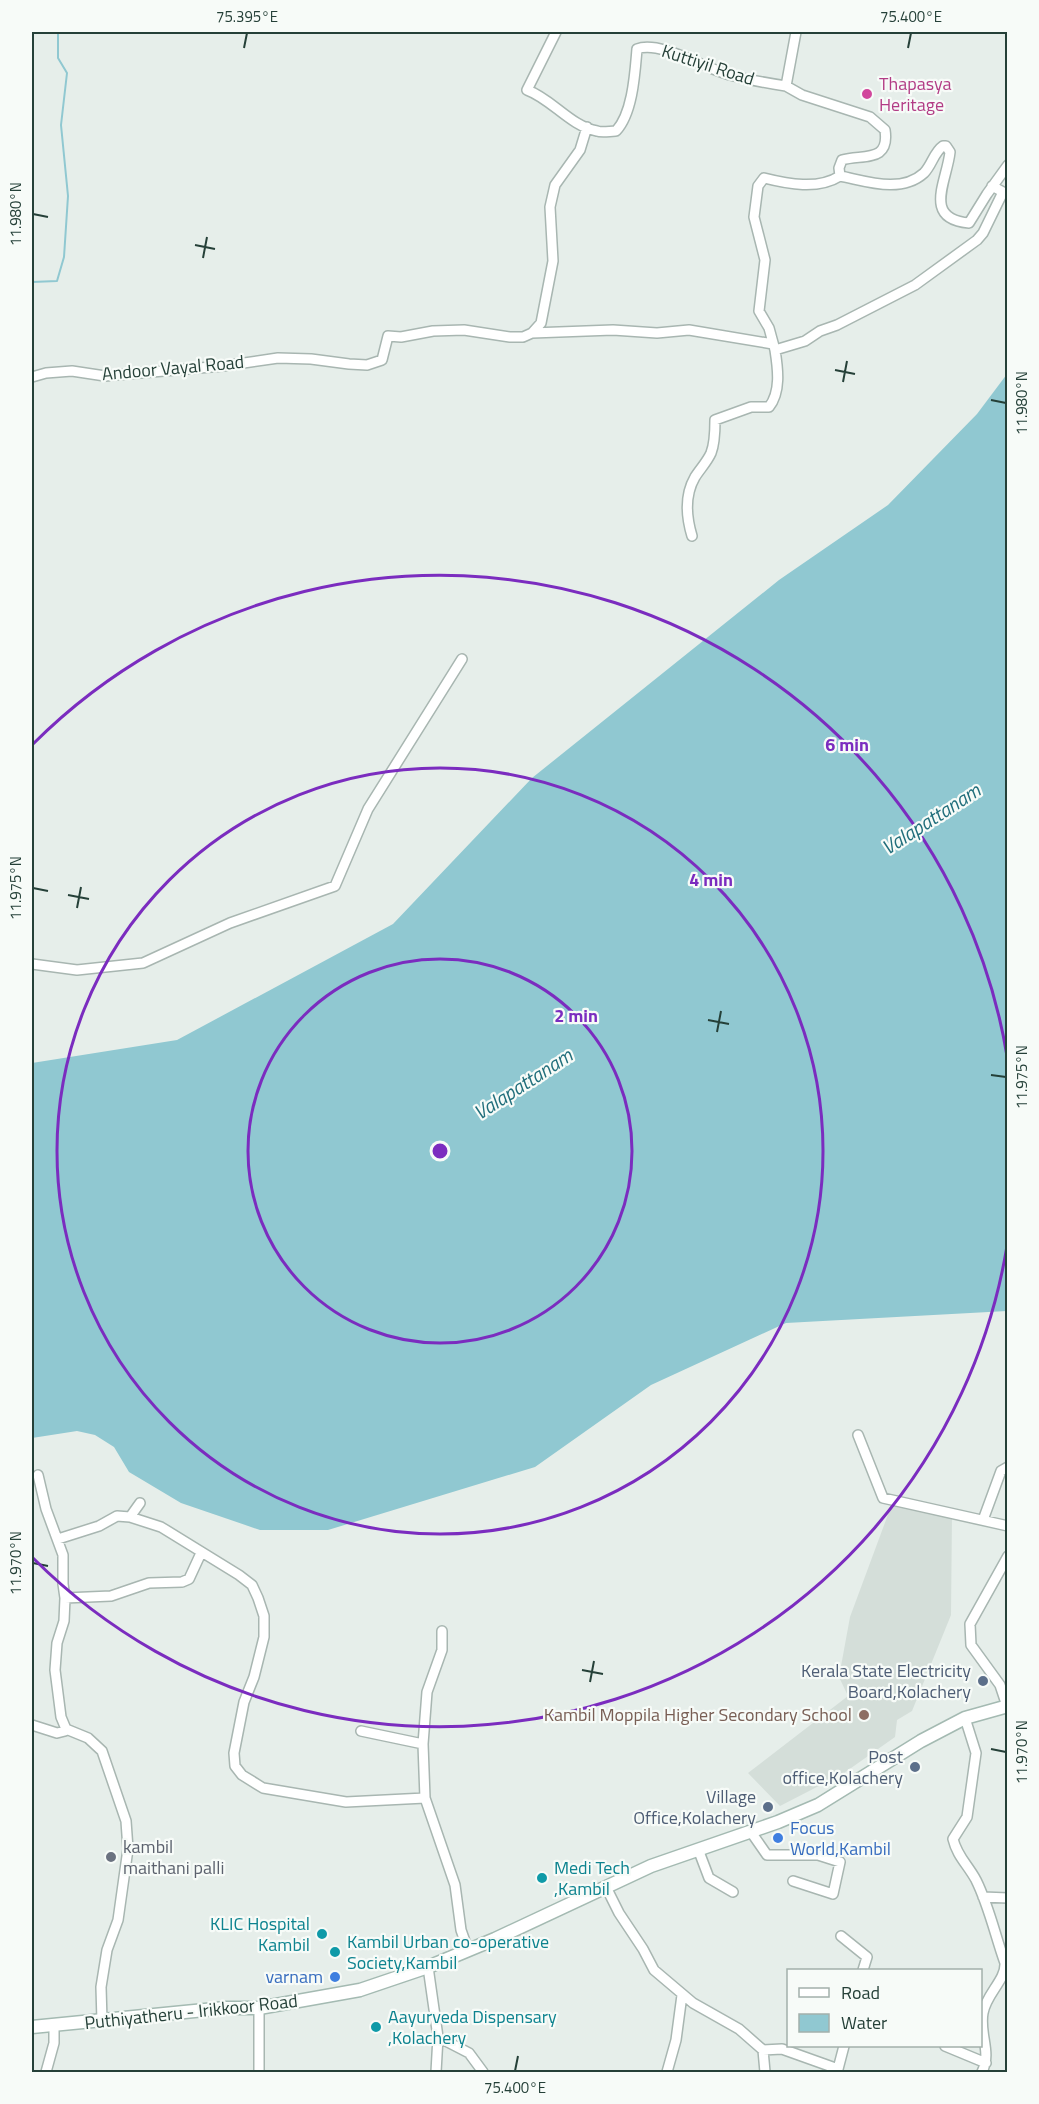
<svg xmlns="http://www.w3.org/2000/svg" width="1039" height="2104" viewBox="0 0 1039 2104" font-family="'Titillium Web',sans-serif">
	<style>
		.built { fill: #d4ded9 }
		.water { fill: #90c8d1 }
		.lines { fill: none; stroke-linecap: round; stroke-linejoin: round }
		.stream { stroke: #90c8d1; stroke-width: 2 }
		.minor-casing { stroke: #a8b6b1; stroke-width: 12 }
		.secondary-casing { stroke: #a4bab2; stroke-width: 15 }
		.minor { stroke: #fff; stroke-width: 9 }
		.secondary { stroke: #fff; stroke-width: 12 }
		.ticks { fill: none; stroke: #254038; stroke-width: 2 }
		.ring { fill: none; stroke: #7b2cbf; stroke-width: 3 }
		.hotel-dot { fill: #d1479c; stroke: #f7fbf8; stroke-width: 2 }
		.service-dot { fill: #5c6f8a; stroke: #f7fbf8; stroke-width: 2 }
		.education-dot { fill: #8d6e63; stroke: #f7fbf8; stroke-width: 2 }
		.shop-dot { fill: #3f7fe0; stroke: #f7fbf8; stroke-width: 2 }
		.worship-dot { fill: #6b7280; stroke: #f7fbf8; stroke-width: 2 }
		.culture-dot { fill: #0f9aa8; stroke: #f7fbf8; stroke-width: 2 }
		.labels { text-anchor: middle; stroke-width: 4.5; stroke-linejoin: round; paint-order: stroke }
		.street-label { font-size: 18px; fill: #254038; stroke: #f7fbf8 }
		.hotel-label { font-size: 18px; fill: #b23c85; stroke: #f7fbf8; text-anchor: start }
		.service-label { font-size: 18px; fill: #4e5e75; stroke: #f7fbf8; text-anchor: end }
		.education-label { font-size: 18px; fill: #785e54; stroke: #f7fbf8; text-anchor: end }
		.shop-label { font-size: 18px; fill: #366cbe; stroke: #f7fbf8; text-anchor: start }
		.worship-label { font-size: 18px; fill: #5b616d; stroke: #f7fbf8; text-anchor: start }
		.culture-label { font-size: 18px; fill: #0d838f; stroke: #f7fbf8; text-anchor: start }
		.water-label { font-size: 20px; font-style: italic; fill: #206e7b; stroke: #f7fbf8 }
		.centre { fill: #7b2cbf; stroke: #f7fbf8; stroke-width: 3 }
		.ring-label { font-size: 18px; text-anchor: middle; font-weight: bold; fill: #7b2cbf; stroke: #f7fbf8; stroke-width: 4.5; stroke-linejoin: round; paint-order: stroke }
		.neatline { fill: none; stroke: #254038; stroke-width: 2 }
		.ticks-label { font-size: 15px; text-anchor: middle; fill: #254038 }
	</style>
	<rect width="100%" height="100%" fill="#e6eeea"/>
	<path class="built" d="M893 1501 952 1514 951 1615 912 1711 897 1720 895 1737 844 1773 780 1806 748 1773 848 1696 839 1677 850 1617Z"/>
	<path class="water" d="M1007 374V1311L786 1323 651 1385 535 1467 328 1530H260L181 1503 129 1472 114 1447 95 1435 77 1431 32 1438V1063L177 1040 393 924 532 778 779 580 888 505 977 414Z"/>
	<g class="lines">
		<path class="stream" d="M32 282 57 281 64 257 68 196 61 125 67 73 58 58V32"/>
		<g class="minor-casing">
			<path id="minor" d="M556 32 527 90C552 99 570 126 597 131 602 133 610 131 616 131 633 113 635 72 637 49 660 40 706 69 730 75 748 80 767 83 786 86
				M796 32 786 86 802 95 870 117 885 130C890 163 863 154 842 160L839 168 840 176C866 181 901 194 924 173 932 165 934 152 943 146H946L950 152C947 181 922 219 969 223L987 194 1008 165
				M532 333 613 330 657 333 689 330 773 344
				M775 350 769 328 759 311 765 260 754 217 758 186 764 178C788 184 818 190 840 176
				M32 377 46 373 72 371 105 376 223 366 278 358 311 359 349 364 367 365 382 360 388 336 401 337 433 331 464 330 510 337H523L532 333 541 323 553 261 550 207 555 185 580 150 587 127
				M692 536C686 516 684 496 695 477 700 469 707 462 711 453 715 443 715 431 715 420L751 407H769C781 392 778 369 775 350L805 341 820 331 837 325 915 285 977 240 983 233 1003 192 992 186
				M32 964 77 970 143 963 230 923 335 886 368 809 462 659
				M858 1435 883 1498 1008 1526
				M38 1475 46 1509 63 1555V1584L65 1598 64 1621 57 1643 55 1670 61 1717 66 1729 88 1738 102 1751 126 1821 128 1849 118 1920 107 1950 101 1987 102 2021
				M130 1517 161 1527 239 1575 252 1585 258 1598 264 1616V1637L254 1677 244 1702 234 1753 235 1766 242 1775 263 1788 346 1802 425 1798
				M983 1520 1001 1471 1008 1467
				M58 1539 99 1526 117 1516 130 1517 140 1503
				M65 1598 111 1596 149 1583 182 1582 189 1579 201 1553
				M442 1631V1650L427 1692 423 1744 425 1798 455 1885 461 1930 468 1950
				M1007 1706 1000 1685 971 1645 970 1624 1008 1556
				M965 1718 976 1753 967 1817 953 1839C957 1856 968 1865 976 1880 989 1906 995 1935 1005 1963 1006 1980 986 1994 983 2013 979 2034 992 2052 982 2072
				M32 1725 57 1733 65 1731 66 1729
				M361 1731 423 1744
				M751 1832 767 1855H818L840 1862 833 1894 793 1881
				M698 1849 709 1878 733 1892
				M606 1887 619 1913 643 1949 654 1970 693 2003 739 2029 763 2050 782 2049 838 2069 837 2072
				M983 1897 1008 1898
				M841 1936 867 1957 863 1970
				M428 1967 438 2037 469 2053 483 2072
				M259 2008V2072
				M945 2046 986 2063
				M763 2050 765 2072
				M838 2069 844 2046
				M46 2072 54 2043V2026
				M436 2072 438 2037
				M667 2072 676 2040 682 1995"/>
		</g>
		<g class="secondary-casing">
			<path id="secondary" d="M32 2027 225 2008H259L360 1990 428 1967 495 1939 651 1866 778 1822 818 1805 921 1741 965 1718 1008 1706"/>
		</g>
		<use href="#minor" class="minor"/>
		<use href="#secondary" class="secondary"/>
	</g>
	<path class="ticks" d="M244 48 247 33M908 48 911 33M33 214 48 217M195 245 215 249M203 258 207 237M835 370 855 374M843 382 847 361M991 400 1006 403M33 888 48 891M68 895 89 899M77 908 81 887M708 1020 729 1024M717 1032 721 1011M991 1075 1006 1077M33 1563 48 1566M582 1670 603 1674M590 1682 594 1661M991 1749 1006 1752M515 2071 518 2056"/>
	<g class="ring">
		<circle cx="440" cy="1151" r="192"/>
		<circle cx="440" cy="1151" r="383"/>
		<path d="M1007 1246A575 575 0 0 1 33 1558M33 744A575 575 0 0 1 1007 1056"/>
	</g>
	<circle class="hotel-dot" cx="867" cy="94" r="6"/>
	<g class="service-dot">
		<circle cx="983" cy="1681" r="6"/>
		<circle cx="915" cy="1767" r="6"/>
		<circle cx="768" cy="1807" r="6"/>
	</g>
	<circle class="education-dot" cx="864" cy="1715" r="6"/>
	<g class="shop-dot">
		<circle cx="778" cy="1838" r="6"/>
		<circle cx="335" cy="1977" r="6"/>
	</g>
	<circle class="worship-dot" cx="111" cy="1857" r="6"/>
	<g class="culture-dot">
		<circle cx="542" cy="1878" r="6"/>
		<circle cx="322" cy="1934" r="6"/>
		<circle cx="335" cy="1952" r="6"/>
		<circle cx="376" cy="2027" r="6"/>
	</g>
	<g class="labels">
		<g class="street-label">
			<text transform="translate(708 65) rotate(18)" y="6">Kuttiyil Road</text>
			<text transform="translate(173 368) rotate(-5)" y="6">Andoor Vayal Road</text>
			<text transform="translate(191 2012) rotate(-6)" y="6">Puthiyatheru - Irikkoor Road</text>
		</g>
		<g class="hotel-label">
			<text x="879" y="90">Thapasya<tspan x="879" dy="21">Heritage</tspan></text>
		</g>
		<g class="service-label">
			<text x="971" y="1677">Kerala State Electricity<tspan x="971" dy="21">Board,Kolachery</tspan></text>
			<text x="903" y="1763">Post<tspan x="903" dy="21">office,Kolachery</tspan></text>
			<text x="756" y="1803">Village<tspan x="756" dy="21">Office,Kolachery</tspan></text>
		</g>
		<g class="education-label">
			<text x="852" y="1721">Kambil Moppila Higher Secondary School</text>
		</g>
		<g class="shop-label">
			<text x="790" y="1834">Focus<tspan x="790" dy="21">World,Kambil</tspan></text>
			<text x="323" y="1983" text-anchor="end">varnam</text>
		</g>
		<g class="worship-label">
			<text x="123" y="1853">kambil<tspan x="123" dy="21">maithani palli</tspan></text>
		</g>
		<g class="culture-label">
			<text x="554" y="1874">Medi Tech<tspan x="554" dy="21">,Kambil</tspan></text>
			<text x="310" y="1930" text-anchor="end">KLIC Hospital<tspan x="310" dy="21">Kambil</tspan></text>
			<text x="347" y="1948">Kambil Urban co-operative<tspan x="347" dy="21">Society,Kambil</tspan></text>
			<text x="388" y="2023">Aayurveda Dispensary<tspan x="388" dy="21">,Kolachery</tspan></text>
		</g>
		<g class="water-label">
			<text transform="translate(931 819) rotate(-33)" y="7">Valapattanam</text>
			<text transform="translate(523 1084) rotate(-33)" y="7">Valapattanam</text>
		</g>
	</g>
	<circle cx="440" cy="1151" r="9" class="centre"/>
	<g class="ring-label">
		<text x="847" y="751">6 min</text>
		<text x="711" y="886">4 min</text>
		<text x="576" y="1022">2 min</text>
	</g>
	<rect width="1039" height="2104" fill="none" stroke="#f7fbf8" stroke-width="66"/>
	<rect x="787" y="1969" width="195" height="78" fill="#f7fbf8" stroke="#a3b0ab" stroke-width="1.5"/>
	<rect x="799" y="1988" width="30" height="9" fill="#ffffff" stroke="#a3b0ab" stroke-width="1.5"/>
	<text x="841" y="1999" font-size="18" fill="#254038">Road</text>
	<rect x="799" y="2014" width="30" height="18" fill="#90c8d1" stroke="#a3b0ab" stroke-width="1.5"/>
	<text x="841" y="2029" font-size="18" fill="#254038">Water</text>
	<rect x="33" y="33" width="973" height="2038" class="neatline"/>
	<g class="ticks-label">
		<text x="247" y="22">75.395°E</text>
		<text x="911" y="22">75.400°E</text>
		<text transform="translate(16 214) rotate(-90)" y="5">11.980°N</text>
		<text transform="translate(1022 403) rotate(-90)" y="5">11.980°N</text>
		<text transform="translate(16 888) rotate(-90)" y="5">11.975°N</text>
		<text transform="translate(1022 1077) rotate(-90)" y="5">11.975°N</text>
		<text transform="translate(16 1563) rotate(-90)" y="5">11.970°N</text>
		<text transform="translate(1022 1752) rotate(-90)" y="5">11.970°N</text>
		<text x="515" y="2093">75.400°E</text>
	</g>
</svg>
